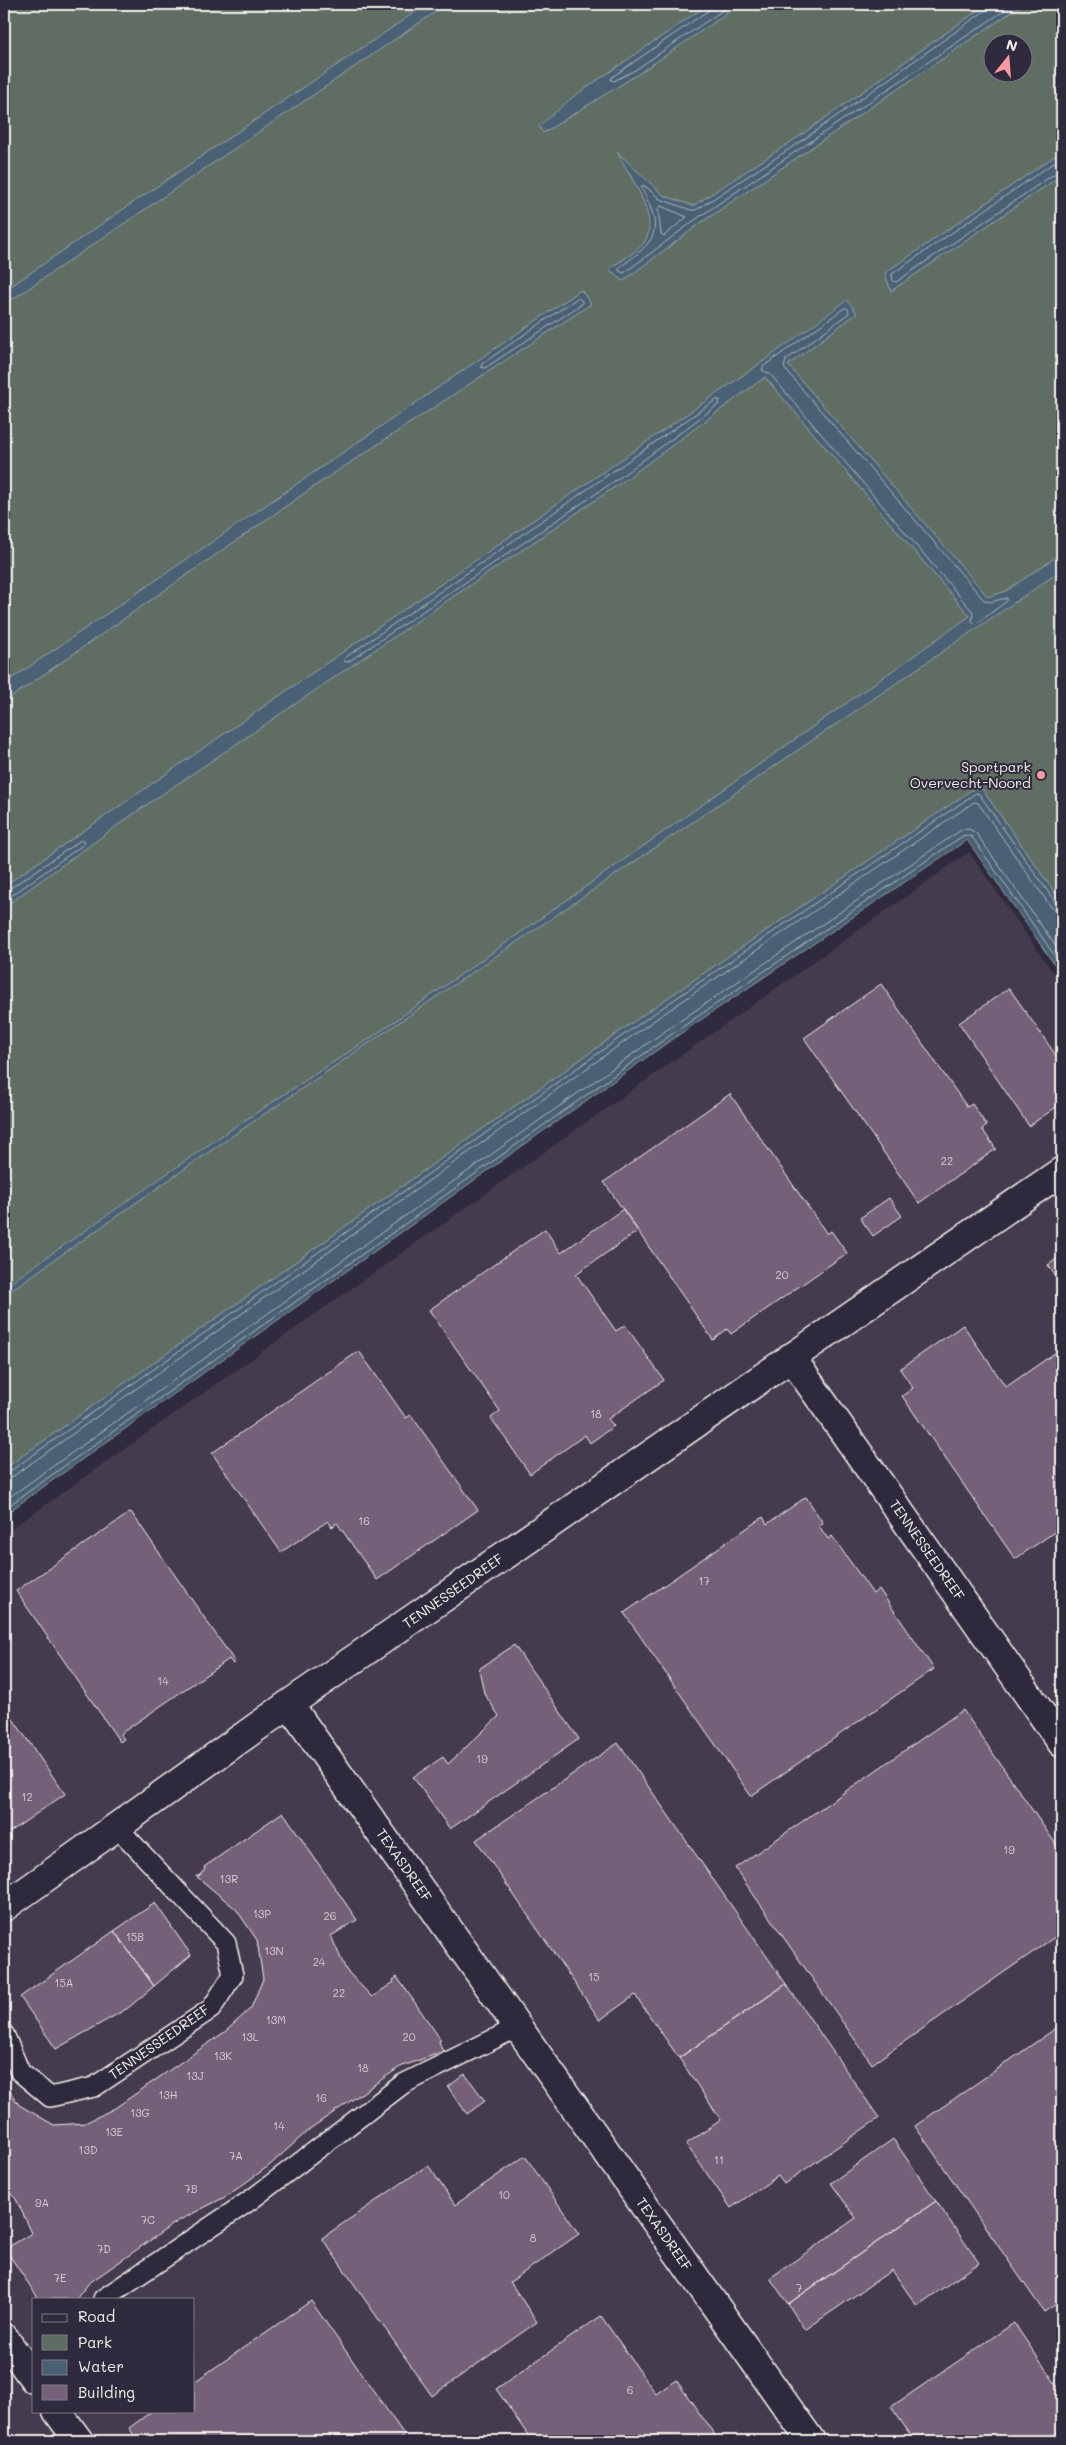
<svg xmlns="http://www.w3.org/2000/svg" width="1066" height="2445" viewBox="0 0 1066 2445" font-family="Mali,sans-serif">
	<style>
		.built { fill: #443a4f; fill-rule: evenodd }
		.green { fill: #5e6d63; stroke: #a9afa6; fill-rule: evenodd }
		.water { fill: #4a6174; stroke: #8e9ba2 }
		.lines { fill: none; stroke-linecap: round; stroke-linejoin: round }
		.shore { stroke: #b0b7ba; stroke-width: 1 }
		.building { fill: #74617a; stroke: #f4f1e8 }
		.service-casing { stroke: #f4f1e8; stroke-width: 22 }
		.minor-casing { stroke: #f4f1e8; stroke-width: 31 }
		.service { stroke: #2f2a3d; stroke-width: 19 }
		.minor { stroke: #2f2a3d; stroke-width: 28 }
		.poi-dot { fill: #ff9aa2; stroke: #2f2a3d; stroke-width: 2 }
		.labels { text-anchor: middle; stroke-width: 4; stroke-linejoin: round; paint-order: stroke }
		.number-label { font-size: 11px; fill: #d4cdcc }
		.poi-label { font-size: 14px; fill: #f4f1e8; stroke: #2f2a3d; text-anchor: end }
		.street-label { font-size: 14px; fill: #f4f1e8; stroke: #2f2a3d }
	</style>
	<rect width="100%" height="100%" fill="#2f2a3d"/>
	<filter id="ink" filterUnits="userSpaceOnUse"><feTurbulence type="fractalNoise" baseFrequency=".02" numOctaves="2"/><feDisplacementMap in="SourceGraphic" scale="10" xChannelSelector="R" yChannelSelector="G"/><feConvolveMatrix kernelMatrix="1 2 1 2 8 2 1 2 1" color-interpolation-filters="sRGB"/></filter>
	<g filter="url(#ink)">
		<path class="built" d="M969 852 1062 985V2441H4V1534ZM34 2299H194V2411H34Z"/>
		<path class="green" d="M4 4H427C286 100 144 194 4 291Z
			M447 4H709L573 97 543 133 638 74 741 4H987L797 138 693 206 663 195 618 153C628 176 663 219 644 243 636 253 620 261 609 269L623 281 702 222 1023 4H1062V151L885 273 891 291 1062 175V553L1006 591 988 598 788 365 857 313 847 301 761 363 4 886V702L322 481 591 304 581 290 4 684V305ZM994 42H1024V72H994Z
			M765 377 970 616 378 1033 227 1132 4 1288V907L136 812 622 482Z
			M1062 570V903L979 785 653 1008 4 1469V1295L203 1156Z"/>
		<path class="water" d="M427 4H447L4 305V291C144 194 286 100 427 4Z
			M709 4H741L638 74 543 133 539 126 573 97Z
			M987 4H1023L702 222 623 281 609 269C620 261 635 254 643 244 663 221 628 173 617 152L663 195 693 206 797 138Z
			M1062 151V175L891 291 885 273Z
			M581 290 591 304 322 481 4 702V684Z
			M847 300 857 313 788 365 988 597 1006 591 1062 553V570L203 1156 4 1295V1288L24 1273 227 1132 378 1033 970 616 765 377 622 482 136 812 4 907V886L761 363Z
			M979 785 1062 903V975L967 840 674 1038 4 1515V1469L653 1008Z"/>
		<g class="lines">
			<path class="shore" d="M711 4 709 10 612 77 611 80 614 81 635 70 732 4
				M989 4 986 10 800 142 696 210H691L660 199 645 186H642V189C665 233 656 240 619 268V271L624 273 699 217 1014 4
				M1062 157 892 274 893 281 896 282 1057 172 1062 171
				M661 206 687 217 664 236 661 234 658 209Z
				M578 298 582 301V304L485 368 481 367 482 364Z
				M845 308 848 309 849 313 786 360 784 368 984 600 989 602 1007 598V601L976 624 972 622 973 612 770 374 762 370 763 367Z
				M716 400H720L719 404 619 478 348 662 344 661 345 658Z
				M4 890 9 889 81 840 85 841 84 844 4 901
				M4 1473 9 1472 656 1012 976 793 979 794 1056 903 1062 905
				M4 1479 12 1477 659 1017 974 802 978 803 1051 907 1062 912
				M4 1501 668 1029 961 830 969 829 976 833 1062 955
				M4 1509 672 1034 964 835 972 837 1062 966"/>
		</g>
		<path class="building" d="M881 984 967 1107 972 1104 987 1126 982 1129 996 1149 919 1203 804 1038Z
			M1009 988 1062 1064V1103L1029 1126 959 1023Z
			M730 1094 827 1234 831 1231 847 1253 731 1334 727 1329 713 1340 604 1182Z
			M889 1198 902 1216 873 1236 860 1218Z
			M623 1209 638 1231 576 1274 616 1331 625 1325 664 1380 608 1419 614 1426 590 1443 585 1435 530 1474 491 1418 500 1411 429 1310 545 1229 561 1253Z
			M1062 1255V1286L1048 1265Z
			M963 1325 1006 1387 1062 1348V1527L1015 1559 902 1396 913 1388 900 1369Z
			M359 1351 406 1418 411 1415 478 1510 377 1580 337 1523 332 1527 328 1521 281 1552 212 1453Z
			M806 1497 823 1523 819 1526 828 1539 832 1536 873 1594 879 1589 934 1669 751 1796 624 1613 763 1517 767 1524Z
			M131 1512 235 1662 233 1664 229 1659 120 1734 124 1739 120 1742 16 1591Z
			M514 1645 579 1739 450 1829 413 1777 443 1757 448 1764 499 1716 484 1693 479 1669Z
			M4 1706 65 1794 4 1836Z
			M963 1710 1062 1853V1932L872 2064 735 1868Z
			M618 1743 786 1984 679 2058 635 1995 600 2020 476 1840Z
			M283 1812 357 1920 331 1936 346 1970 372 1997 394 1982 393 1980 397 1977 441 2040 439 2041 442 2050 445 2051 400 2067 311 2128 270 2165 227 2196 178 2221 89 2283 76 2299H39L5 2249 32 2233 16 2199 4 2187V2082L19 2105 54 2125 85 2123 115 2108 226 2031 251 2008 263 1979 257 1940 236 1909 196 1876H199L205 1869 204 1867Z
			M155 1903 191 1955 154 1986 114 1931Z
			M114 1931 154 1986 128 2008 56 2049 20 1997Z
			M786 1984 879 2118 784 2184 778 2176 731 2208 686 2144 721 2120 679 2058Z
			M1062 2024V2300L1044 2312 915 2126Z
			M465 2074 485 2101 467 2114 448 2087Z
			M893 2139 936 2201 788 2304 770 2278 856 2218 831 2183Z
			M525 2156 579 2234 510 2282 537 2322 432 2396 322 2238 428 2165 455 2205Z
			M936 2201 979 2263 917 2306 892 2270 805 2330 788 2304Z
			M311 2301 405 2436 398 2441H138L129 2428 152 2411H194V2382Z
			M601 2316 656 2394 676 2380 719 2441H532L496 2389Z
			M1014 2323 1062 2393V2429L1045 2441H915L891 2407Z"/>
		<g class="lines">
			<g class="service-casing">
				<path id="service" d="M4 2034 20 2072 50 2097 94 2087 211 2009 233 1975 226 1943 116 1826
					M103 2299 252 2199 403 2084 518 2027"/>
			</g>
			<g class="minor-casing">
				<path id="minor" d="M791 1357 1062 1743
					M289 1704 811 2441
					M4 1907 289 1704 1062 1171
					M4 2338 34 2379
					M57 2411 79 2441"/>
			</g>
			<use href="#service" class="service"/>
			<use href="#minor" class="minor"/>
		</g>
	</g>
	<circle class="poi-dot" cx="1041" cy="775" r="5"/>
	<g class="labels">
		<g class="number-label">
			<text x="947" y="1165">22</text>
			<text x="782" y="1279">20</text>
			<text x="596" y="1418">18</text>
			<text x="364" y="1525">16</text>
			<text x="704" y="1585">17</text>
			<text x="163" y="1685">14</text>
			<text x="482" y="1763">19</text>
			<text x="27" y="1801">12</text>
			<text x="1009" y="1854">19</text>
			<text x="229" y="1883">13R</text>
			<text x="262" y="1918">13P</text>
			<text x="330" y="1920">26</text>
			<text x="135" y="1941">15B</text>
			<text x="274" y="1955">13N</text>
			<text x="319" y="1966">24</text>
			<text x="594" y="1981">15</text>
			<text x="64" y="1987">15A</text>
			<text x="339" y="1997">22</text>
			<text x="276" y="2024">13M</text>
			<text x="250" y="2041">13L</text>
			<text x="409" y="2041">20</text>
			<text x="223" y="2060">13K</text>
			<text x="363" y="2072">18</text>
			<text x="195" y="2080">13J</text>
			<text x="168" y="2099">13H</text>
			<text x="321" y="2102">16</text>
			<text x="140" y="2117">13G</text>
			<text x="279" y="2130">14</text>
			<text x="114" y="2136">13E</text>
			<text x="88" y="2154">13D</text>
			<text x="236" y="2160">7A</text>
			<text x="719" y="2164">11</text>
			<text x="191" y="2193">7B</text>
			<text x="504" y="2199">10</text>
			<text x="42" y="2207">9A</text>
			<text x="148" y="2224">7C</text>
			<text x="533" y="2242">8</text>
			<text x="104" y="2253">7D</text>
			<text x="60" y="2282">7E</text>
			<text x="799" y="2292">7</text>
			<text x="630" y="2394">6</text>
		</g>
		<g class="poi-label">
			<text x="1031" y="772">Sportpark<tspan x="1031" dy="16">Overvecht-Noord</tspan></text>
		</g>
		<g class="street-label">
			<text transform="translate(927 1550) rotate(55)" y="5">TENNESSEEDREEF</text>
			<text transform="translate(453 1591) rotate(-35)" y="5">TENNESSEEDREEF</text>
			<text transform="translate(404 1865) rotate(55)" y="5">TEXASDREEF</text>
			<text transform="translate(159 2042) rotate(-35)" y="5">TENNESSEEDREEF</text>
			<text transform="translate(664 2234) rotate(55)" y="5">TEXASDREEF</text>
		</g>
	</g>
	<rect width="1066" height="2445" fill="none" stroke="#2f2a3d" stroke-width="20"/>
	<rect x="10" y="10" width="1046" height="2425" fill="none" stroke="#f4f1e8" stroke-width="2" filter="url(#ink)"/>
	<rect x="32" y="2298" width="162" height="115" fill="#2f2a3d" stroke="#7e7a81"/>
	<rect x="42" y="2314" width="25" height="8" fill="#2f2a3d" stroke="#7e7a81"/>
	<text x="78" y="2322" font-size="15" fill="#f4f1e8">Road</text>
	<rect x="42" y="2335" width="25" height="15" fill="#5e6d63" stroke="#7e7a81"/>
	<text x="78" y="2348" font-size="15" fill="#f4f1e8">Park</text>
	<rect x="42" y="2360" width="25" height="15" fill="#4a6174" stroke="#7e7a81"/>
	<text x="78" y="2372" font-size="15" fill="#f4f1e8">Water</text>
	<rect x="42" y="2385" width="25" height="15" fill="#74617a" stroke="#7e7a81"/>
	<text x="78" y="2398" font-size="15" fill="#f4f1e8">Building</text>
	<g transform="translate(1008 58) rotate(17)"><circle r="24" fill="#2f2a3d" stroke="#7e7a81"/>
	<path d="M0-4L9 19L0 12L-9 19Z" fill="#ff9aa2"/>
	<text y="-8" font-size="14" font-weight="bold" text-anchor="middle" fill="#f4f1e8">N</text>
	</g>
</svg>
